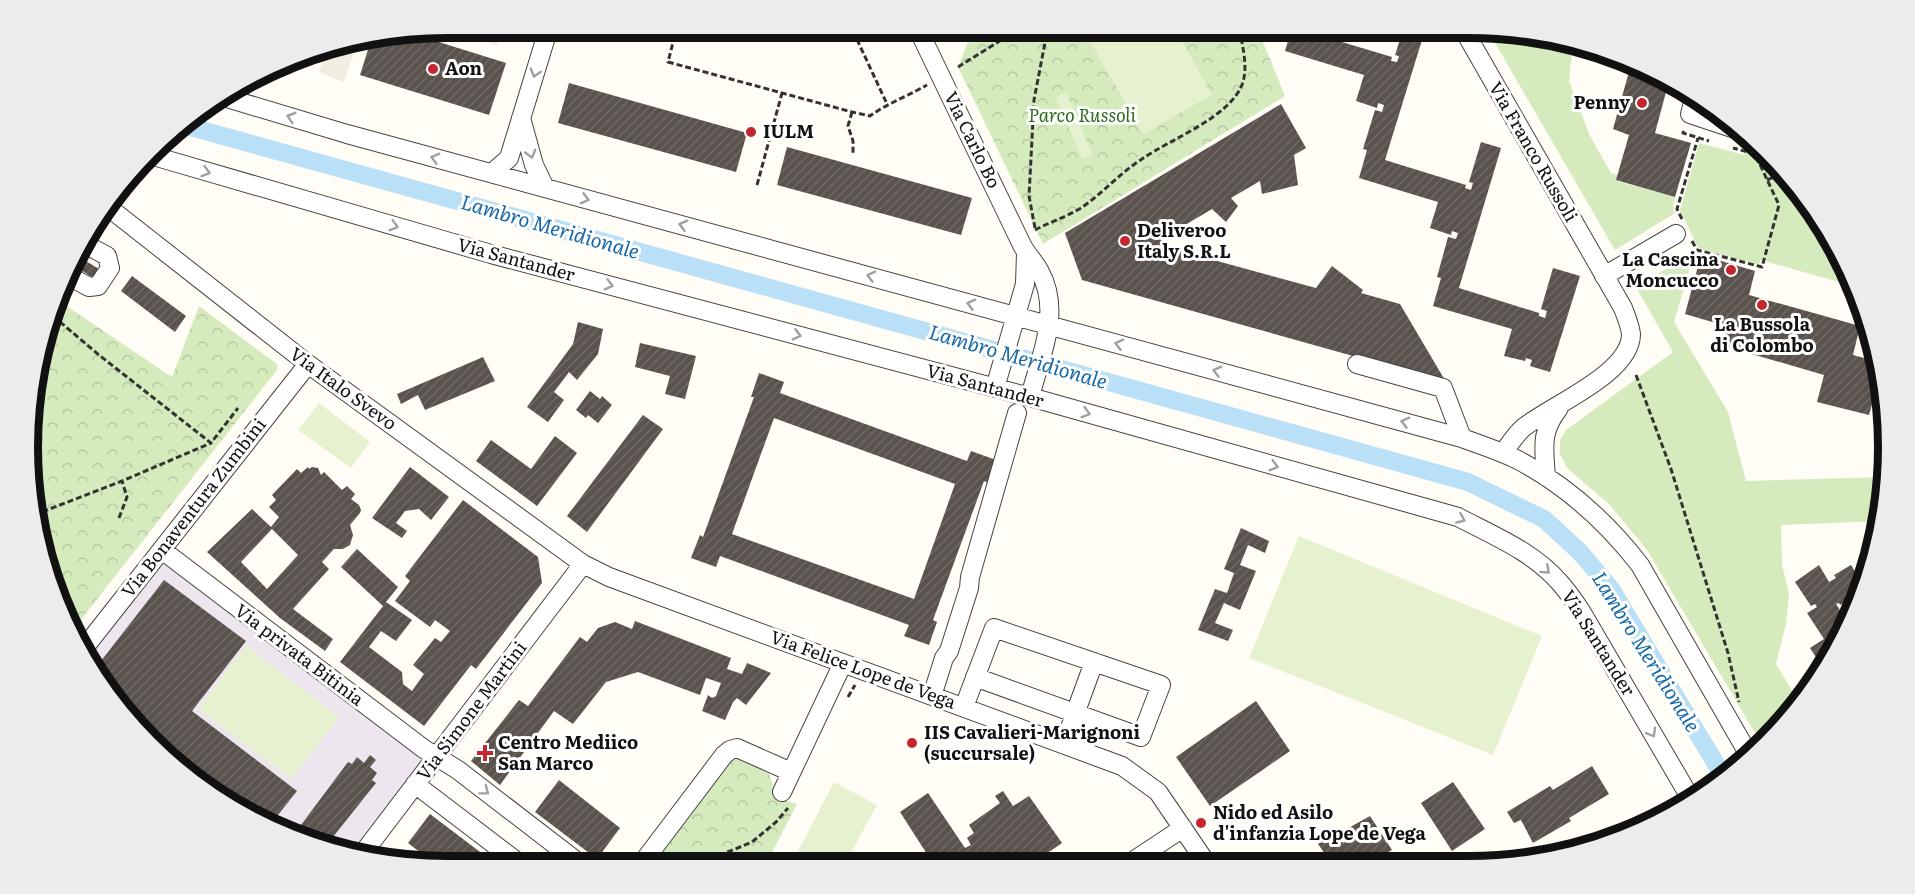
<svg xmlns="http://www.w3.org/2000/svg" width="1915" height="894" viewBox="0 0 1915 894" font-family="Literata,serif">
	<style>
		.industrial { fill: #eee6ef }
		.grass { fill: #d5ebbd }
		.park { fill: url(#park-crowns) }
		.pitch { fill: #e6f2cf }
		.plaza { fill: #f1ede2 }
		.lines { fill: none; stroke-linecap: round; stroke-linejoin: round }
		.canal { stroke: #b9e0f7; stroke-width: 18 }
		.building { fill: url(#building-hatch); fill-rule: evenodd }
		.minor-casing { stroke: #444; stroke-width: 20 }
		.path { stroke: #333; stroke-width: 3; stroke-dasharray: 6 3; stroke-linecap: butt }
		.minor { stroke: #fff; stroke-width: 18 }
		.oneway { stroke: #a0a0a0 }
		.poi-dot { fill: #c4262e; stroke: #fff; stroke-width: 2 }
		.labels { text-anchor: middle; stroke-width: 6; stroke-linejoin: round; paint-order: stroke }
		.poi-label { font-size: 18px; font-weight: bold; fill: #111; stroke: #fff; text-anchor: start }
		.park-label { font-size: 18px; font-style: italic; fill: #2f6b1f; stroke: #fff }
		.street-label { font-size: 18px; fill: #111; stroke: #fff }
		.water-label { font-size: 20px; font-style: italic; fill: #1768a6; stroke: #fff }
		.rim { fill: none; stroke: #111; stroke-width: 8 }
	</style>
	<defs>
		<pattern id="park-crowns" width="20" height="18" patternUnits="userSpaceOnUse" patternTransform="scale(1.5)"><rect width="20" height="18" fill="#d5ebbd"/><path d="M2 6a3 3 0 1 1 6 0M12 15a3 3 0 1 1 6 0" fill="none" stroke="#b6c8a1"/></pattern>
		<pattern id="building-hatch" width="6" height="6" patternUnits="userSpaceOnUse" patternTransform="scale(1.5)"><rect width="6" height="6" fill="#5a524d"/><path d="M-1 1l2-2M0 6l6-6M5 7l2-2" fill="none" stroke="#6d6662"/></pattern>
	</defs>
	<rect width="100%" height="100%" fill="#fffdf5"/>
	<path class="industrial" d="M162 559 426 762 351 855 287 835 170 763 86 660Z"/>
	<path class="grass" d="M1487 29 1550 35 1573 42 1569 81 1590 136 1611 173 1618 175 1617 181 1675 197 1673 206 1675 213 1615 250Z
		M1749 137C1796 175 1830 232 1856 287L1761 260 1759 265 1698 248 1680 210 1699 143 1744 155Z
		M1695 251 1674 322 1728 412 1746 481 1885 477 1881 521 1781 525 1782 565 1789 593 1786 624 1776 664 1800 704 1761 743 1647 550 1609 504 1567 468 1560 454V440L1566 430 1673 352 1636 287Z"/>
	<path class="park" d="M995 27H1257L1285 96 1043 244 958 67 967 44Z
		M59 301 172 377 199 306 277 364V370L72 631 49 582 31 502 35 365Z
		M732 756 768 771C778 796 770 796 797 804L765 866H650Z"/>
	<path class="pitch" d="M1082 27H1174L1212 95 1143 134Z
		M1066 93 1093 155 1082 159 1056 97Z
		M319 403 370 442 351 468 298 430Z
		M1299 536 1542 636 1493 755 1249 658Z
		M246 646 339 717 292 779 198 709Z
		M834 782 877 805 844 866H812L795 857Z"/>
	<path class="plaza" d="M447 27H503L497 45 443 28Z
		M357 42 344 82 319 72 328 47Z"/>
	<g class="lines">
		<path class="canal" d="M180 124 1468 482 1544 519 1580 552 1611 589 1725 779"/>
	</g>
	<path class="building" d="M1292 27H1314L1312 33 1392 57 1391 61 1397 62 1399 56 1395 55 1404 27H1426L1385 160 1466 185 1465 188 1471 190 1473 183 1469 182 1481 142 1501 148 1459 288 1539 313V316L1545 318 1547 311 1541 309 1553 268 1580 276 1550 372 1530 366 1532 360 1526 358 1525 361 1504 356 1512 329 1433 306 1441 278 1437 277 1448 237 1456 239 1458 233 1452 231 1451 235 1430 228 1438 202 1359 178 1367 150 1363 149 1375 110 1382 112 1384 105 1378 103 1377 108 1356 101 1364 75 1285 51Z
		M410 33 506 63 489 115 360 75 371 40Z
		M323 48 319 60 300 54 312 49Z
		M1632 61 1669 81 1655 133 1691 143 1675 197 1616 180 1629 135 1613 129Z
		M569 83 747 133 736 172 558 123Z
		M1281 104 1306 148 1294 155 1298 185 1262 194 1260 181 1231 198 1238 206 1226 222 1212 209 1165 237 1166 247 1316 288 1332 266 1363 290 1361 293 1400 304 1446 382 1082 280 1065 233Z
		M787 147 972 198 961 235 777 185Z
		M76 255 99 269 93 278 73 265Z
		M1701 255 1755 271 1749 295 1860 326 1853 355 1879 362 1880 365 1881 373 1869 415 1817 402 1824 375 1721 345 1726 326 1685 314Z
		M132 276 186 316 175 332 121 291Z
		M578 322 603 329 598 354 577 380 569 372 554 392 564 400 548 422 527 407 573 344Z
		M640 343 696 356 685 399 665 394 670 376 635 367Z
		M483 357 495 381 425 410 418 395 401 404 397 394Z
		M759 373 784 382 780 393 967 461 971 451 996 460 988 483 984 481 933 620 937 622 929 645 904 636 909 625 720 556 716 567 691 558 700 535 703 537 754 397H751ZM774 418 955 484 914 599 732 534Z
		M590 391 600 399 602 396 612 405 598 423 588 415 586 418 576 410Z
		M643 415 663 429 587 532 567 516Z
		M555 436 577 453 537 506 476 461 491 440 531 469Z
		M308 467 309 469 312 467 318 468 321 475 324 472 342 490 347 486 355 494 351 499 359 505 361 510 360 513 350 525 353 535 350 545 343 549H334L322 562 329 569 293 609 333 639 325 651 280 618 207 552 252 509 271 527 279 517 269 507 276 500 272 495 297 469 301 473ZM272 529 298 555 267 589 241 562Z
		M410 467 449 497 431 520 419 509 405 511 396 523 407 531 402 538 372 518Z
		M463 500 538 557 542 583 476 669 471 665 424 726 340 662 383 606 341 567 357 549 398 587 386 602 412 620 396 641 381 631 369 647 402 672 403 684 412 691 424 674 413 665 435 638 441 642 450 631 435 620 430 627 395 601 410 581 405 576Z
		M1241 528 1269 541 1265 553 1248 545 1240 565 1256 571 1240 610 1224 603 1215 623 1233 630 1228 641 1198 630 1215 589 1227 593 1234 573 1224 569Z
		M1819 565 1829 582 1836 578 1834 575 1851 565 1863 584 1861 592 1840 605 1839 603 1836 604 1848 622 1833 631 1838 639 1823 664 1821 665 1810 648 1824 639 1807 613 1817 607 1815 604 1811 606 1795 582Z
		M164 580 246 641 192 711 297 791 270 825 170 763 94 670Z
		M635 621 731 658 727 669 742 674 747 663 771 673 746 705 737 698 733 702 725 720 702 711 708 695 712 698 716 696 721 683 706 678 700 695 638 672 606 682 573 724 554 711 500 785 471 761 519 700 528 706 580 637 587 642 598 628 615 622 632 629Z
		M1256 701 1290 751 1210 806 1176 757Z
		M370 755 376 760 370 767 377 773 372 780 376 783 325 847 292 837 348 762 352 764 357 757 364 763Z
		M1592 766 1609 794 1569 818 1571 821 1533 843 1521 820 1514 823 1507 812 1550 786 1553 790Z
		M559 780 620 828 597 859 535 812Z
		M1453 782 1485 829 1452 851 1421 803Z
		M1003 791 1013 806 1029 796 1062 843 1046 854 1051 862 1046 865H934L900 812 928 793 965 848 971 845 967 838 974 833 969 825 1000 803 995 796Z
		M430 814 492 861 489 865 491 867 438 866 408 843Z
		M1370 816 1392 850 1370 864H1332L1318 844 1336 832 1343 843 1350 839 1345 830Z"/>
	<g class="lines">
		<g class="minor-casing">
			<path id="minor" d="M917 27 1022 245C1027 255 1035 262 1040 272 1062 312 1040 357 1030 397
				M1462 27 1623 308C1626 316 1630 325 1631 334 1631 374 1551 405 1523 428 1515 435 1509 445 1503 453
				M1695 95 1690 114 1735 129 1736 126
				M220 96 347 134 1462 438C1481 445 1500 451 1518 460 1567 486 1606 521 1640 565L1749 755
				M521 118 534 165 545 188
				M150 155 491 254 1030 397 1458 517C1494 536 1534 552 1561 584 1568 592 1575 602 1581 611L1691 799
				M492 173 509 158 549 27
				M108 207 308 364 583 564 609 577 1122 766 1158 792 1207 864
				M69 276 89 287 98 286 110 268 107 256 81 242
				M1604 276 1676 234
				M1357 364 1443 388 1462 438
				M995 388 1025 284 1026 253
				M1546 477C1544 448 1540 432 1559 408
				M162 550 424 749 458 770 584 867
				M81 652 308 364
				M932 696 944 658 949 651 969 588 970 577 1017 413
				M964 707 994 628 1161 685 1141 737 975 677
				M1064 744 1094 662
				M415 784 524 867
				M782 792 843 663
				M360 857 583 564
				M1127 865 1183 828
				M640 866 724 755 730 750 737 748 791 772"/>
		</g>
		<path class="path" d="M677 27 668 62 852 112 870 116C888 103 908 96 927 85
			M835 27 854 33 887 104
			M1184 39 1202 27
			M958 67 1022 27
			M852 112 848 126 853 141V155
			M1684 131 1683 133 1709 141
			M1767 180 1784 173
			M757 185 782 93
			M1682 219 1677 209 1698 138
			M1035 228 1029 196 1034 100 1048 27
			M1035 230C1050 222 1066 217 1081 208 1103 193 1120 173 1142 159 1170 139 1232 117 1243 82 1248 65 1242 44 1239 27
			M1692 241 1697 250 1762 267 1779 205 1755 154 1733 148
			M53 316 99 355 211 443 238 408
			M1636 375 1671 469 1728 653 1739 702
			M34 515 122 481 211 443
			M119 518 127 497 122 481
			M848 697 855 685
			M694 866 752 842 776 822 788 808"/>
		<use href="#minor" class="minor"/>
	</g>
	<defs><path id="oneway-chevron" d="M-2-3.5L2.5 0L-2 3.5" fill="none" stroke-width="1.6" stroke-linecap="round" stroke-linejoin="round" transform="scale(1.5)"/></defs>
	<g class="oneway">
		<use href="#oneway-chevron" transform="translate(535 73) rotate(107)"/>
		<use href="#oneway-chevron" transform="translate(291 117) rotate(-163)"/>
		<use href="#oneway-chevron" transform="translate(531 154) rotate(75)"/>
		<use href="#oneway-chevron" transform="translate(435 158) rotate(-165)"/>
		<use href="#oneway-chevron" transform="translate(206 172) rotate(16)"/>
		<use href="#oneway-chevron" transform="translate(585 199) rotate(15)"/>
		<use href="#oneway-chevron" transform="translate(683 225) rotate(-165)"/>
		<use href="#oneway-chevron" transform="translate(394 226) rotate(16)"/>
		<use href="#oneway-chevron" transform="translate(871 276) rotate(-165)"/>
		<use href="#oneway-chevron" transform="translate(609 285) rotate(15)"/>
		<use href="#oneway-chevron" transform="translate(971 304) rotate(-165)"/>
		<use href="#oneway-chevron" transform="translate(797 335) rotate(15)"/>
		<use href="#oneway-chevron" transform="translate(1119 344) rotate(-165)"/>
		<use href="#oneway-chevron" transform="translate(1217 371) rotate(-165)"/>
		<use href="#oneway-chevron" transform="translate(1086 413) rotate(16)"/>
		<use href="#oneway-chevron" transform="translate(1405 422) rotate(-165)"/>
		<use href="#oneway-chevron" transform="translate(1274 466) rotate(16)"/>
		<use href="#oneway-chevron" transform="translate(1461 519) rotate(24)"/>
		<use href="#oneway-chevron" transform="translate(1546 570) rotate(42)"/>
		<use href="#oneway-chevron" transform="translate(1652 733) rotate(60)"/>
		<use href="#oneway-chevron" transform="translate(485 791) rotate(37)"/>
	</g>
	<g class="poi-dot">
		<circle cx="433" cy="69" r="6"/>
		<circle cx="1642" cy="103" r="6"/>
		<circle cx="751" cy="132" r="6"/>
		<circle cx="1125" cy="241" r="6"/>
		<circle cx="1731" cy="270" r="6"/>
		<circle cx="1762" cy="305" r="6"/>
		<circle cx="912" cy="743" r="6"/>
		<path d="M482 744h6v6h6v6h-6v6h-6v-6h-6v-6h6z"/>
		<circle cx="1201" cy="823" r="6"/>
	</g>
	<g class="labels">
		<g class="poi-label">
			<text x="445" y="75">Aon</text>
			<text x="1630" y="109" text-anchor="end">Penny</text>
			<text x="763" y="138">IULM</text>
			<text x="1137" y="237">Deliveroo<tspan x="1137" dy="21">Italy S.R.L</tspan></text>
			<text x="1719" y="266" text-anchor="end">La Cascina<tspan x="1719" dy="21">Moncucco</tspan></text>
			<text x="1762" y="331" text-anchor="middle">La Bussola<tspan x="1762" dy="21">di Colombo</tspan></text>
			<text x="924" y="739">IIS Cavalieri-Marignoni<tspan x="924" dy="21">(succursale)</tspan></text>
			<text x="498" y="749">Centro Mediico<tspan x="498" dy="21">San Marco</tspan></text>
			<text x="1213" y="819">Nido ed Asilo<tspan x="1213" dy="21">d'infanzia Lope de Vega</tspan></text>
		</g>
		<g class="park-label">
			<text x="1082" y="122">Parco Russoli</text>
		</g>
		<g class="street-label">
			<text transform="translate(972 140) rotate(64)" y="6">Via Carlo Bo</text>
			<text transform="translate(1533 152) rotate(60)" y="6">Via Franco Russoli</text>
			<text transform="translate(516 260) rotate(15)" y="6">Via Santander</text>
			<text transform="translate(985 386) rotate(15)" y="6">Via Santander</text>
			<text transform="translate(343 389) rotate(36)" y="6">Via Italo Svevo</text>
			<text transform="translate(194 508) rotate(-52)" y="6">Via Bonaventura Zumbini</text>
			<text transform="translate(1598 643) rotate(58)" y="6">Via Santander</text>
			<text transform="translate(299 655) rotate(37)" y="6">Via privata Bitinia</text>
			<text transform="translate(863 670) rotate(20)" y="6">Via Felice Lope de Vega</text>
			<text transform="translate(472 711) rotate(-53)" y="6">Via Simone Martini</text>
		</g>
		<g class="water-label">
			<text transform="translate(550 227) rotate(16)" y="7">Lambro Meridionale</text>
			<text transform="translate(1018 357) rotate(16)" y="7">Lambro Meridionale</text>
			<text transform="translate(1646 652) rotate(58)" y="7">Lambro Meridionale</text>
		</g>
	</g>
	<path d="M0 0H1915V894H0ZM447 38H1469A409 409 0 0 1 1878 447V447A409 409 0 0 1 1469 856H447A409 409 0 0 1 38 447V447A409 409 0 0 1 447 38Z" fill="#ececec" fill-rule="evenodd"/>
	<path class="rim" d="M447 38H1469A409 409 0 0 1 1878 447V447A409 409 0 0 1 1469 856H447A409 409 0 0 1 38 447V447A409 409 0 0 1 447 38Z"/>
</svg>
